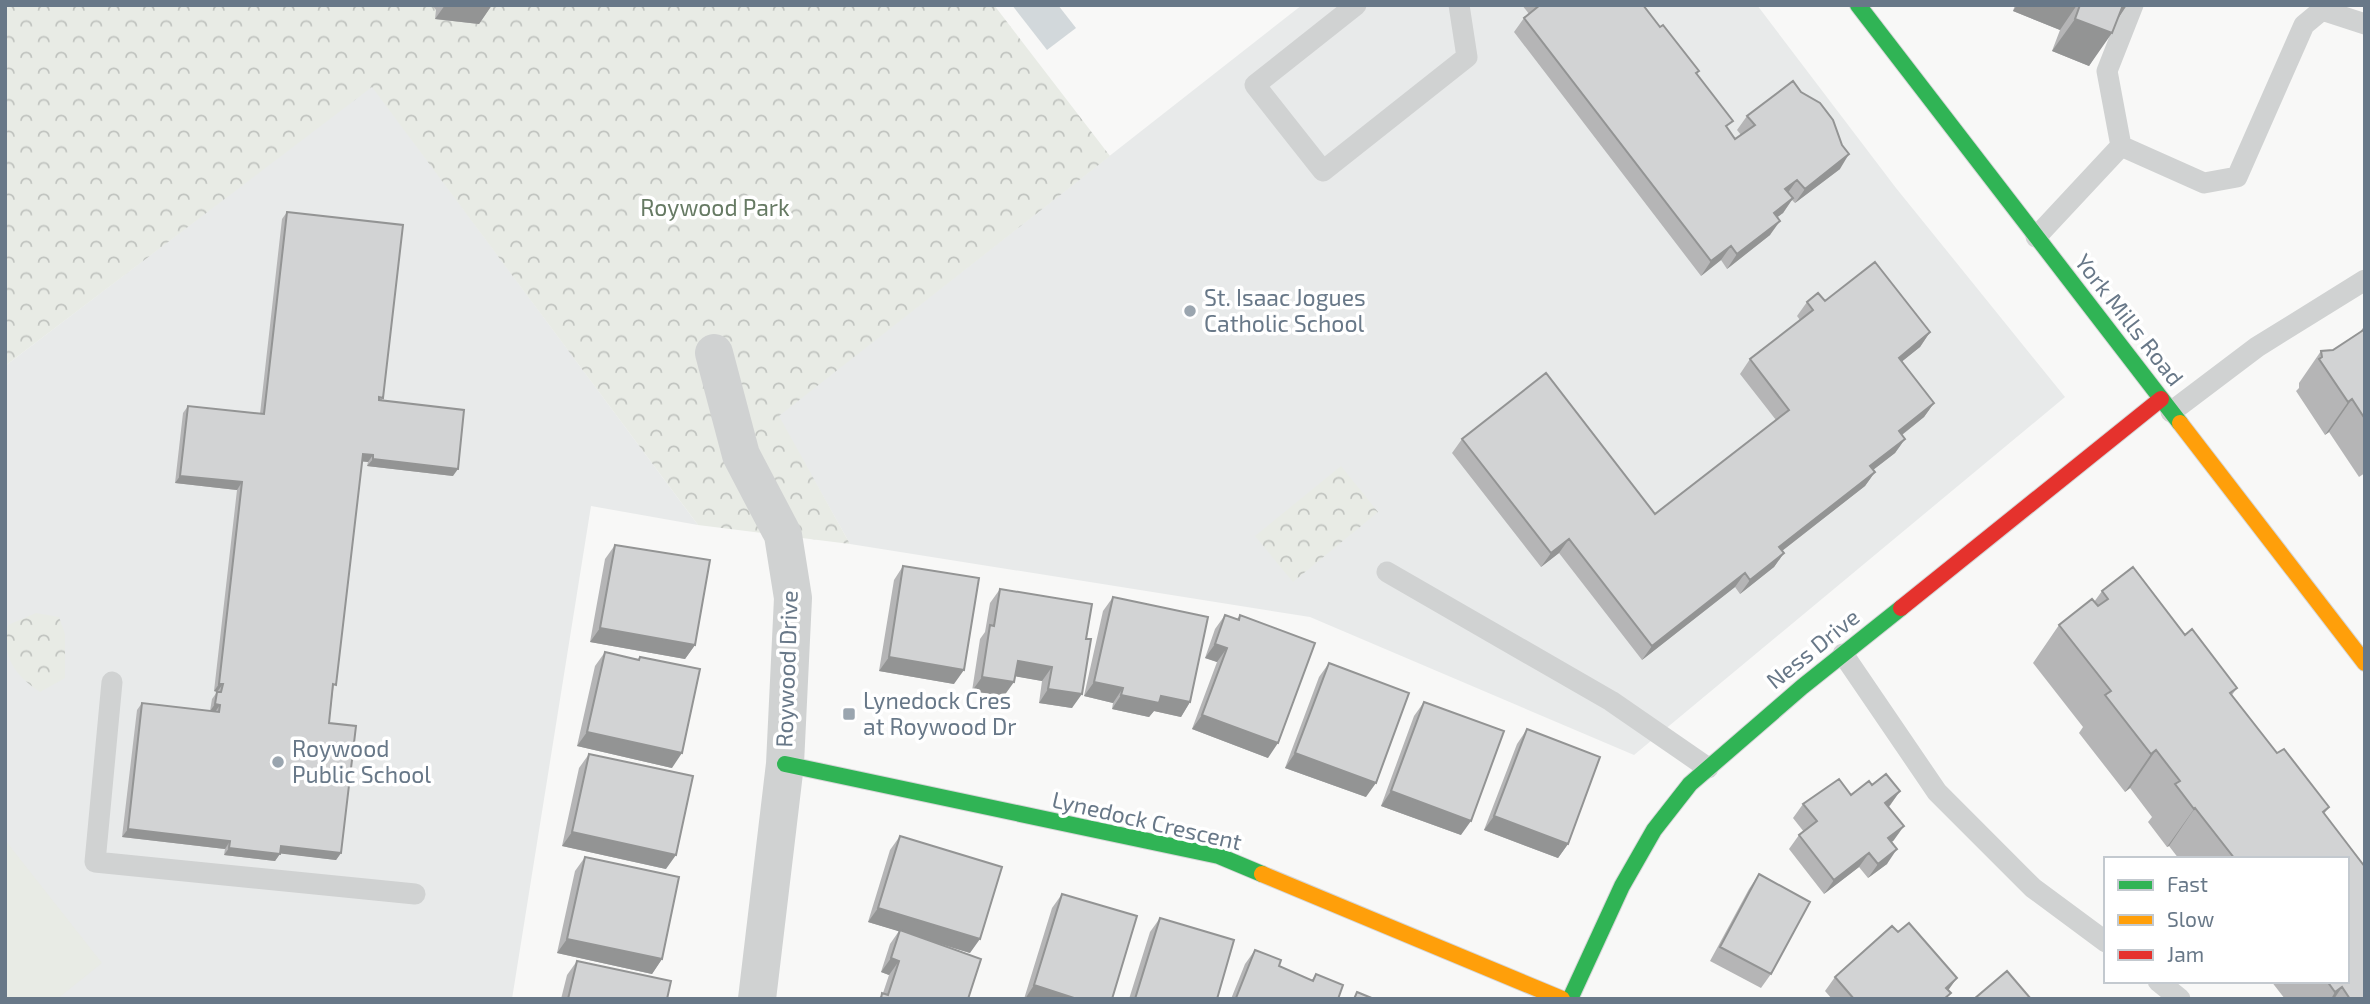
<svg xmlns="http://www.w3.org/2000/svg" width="2370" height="1004" viewBox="0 0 2370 1004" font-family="'Exo 2',sans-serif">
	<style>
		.built { fill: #e8eaea }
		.grass { fill: #e8ebe5 }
		.park { fill: url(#park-crowns) }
		.water { fill: #d2d8db }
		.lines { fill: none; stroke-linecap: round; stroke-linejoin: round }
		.fast-casing { stroke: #d5d6d7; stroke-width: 18 }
		.slow-casing { stroke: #d5d6d7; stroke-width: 18 }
		.jam-casing { stroke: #d5d6d7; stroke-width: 18 }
		.lane { stroke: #d0d2d2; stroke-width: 21 }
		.street { stroke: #d0d2d2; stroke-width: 38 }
		.fast { stroke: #30b455; stroke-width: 16 }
		.slow { stroke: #ff9f0a; stroke-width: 16 }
		.jam { stroke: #e5322d; stroke-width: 16 }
		.wall { fill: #b5b5b6 }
		.shaded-wall { fill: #939494 }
		.building { fill: #d2d3d4; stroke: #939494; stroke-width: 2 }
		.poi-dot { fill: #9aa5af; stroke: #fff; stroke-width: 2.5 }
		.labels { text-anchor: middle; stroke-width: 7; stroke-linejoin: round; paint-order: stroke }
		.park-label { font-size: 23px; fill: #667a63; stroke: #fff }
		.poi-label { font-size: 23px; fill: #687888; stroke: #fff; text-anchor: start }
		.street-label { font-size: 23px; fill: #687888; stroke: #fff }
	</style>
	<defs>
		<pattern id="park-crowns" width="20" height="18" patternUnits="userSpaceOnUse" patternTransform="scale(1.75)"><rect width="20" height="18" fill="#e8ebe5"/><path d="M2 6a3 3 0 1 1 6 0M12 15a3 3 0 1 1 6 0" fill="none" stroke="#c0c3bf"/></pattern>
	</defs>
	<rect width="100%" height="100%" fill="#f8f8f7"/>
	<path class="built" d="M1302 5H1757L1896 188 2065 397 1634 755 1310 617 850 544 778 416Z
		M372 86 698 525 591 506 512 999H5V366Z"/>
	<path class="grass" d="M5 840 102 963 57 999H5Z"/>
	<path class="park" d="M5 5H994L1110 156 779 416 850 544 698 525 372 87 5 366Z
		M1341 466 1378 512 1293 582 1255 536Z
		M36 613 59 617 65 634V678L40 692C15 675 1 657 8 625Z"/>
	<path class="water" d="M1012 5H1058L1076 28 1047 50Z"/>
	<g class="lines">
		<g class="fast-casing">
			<path id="fast" d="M1858 5 2180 423
				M785 764 1219 856 1262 874
				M1570 999 1622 886 1654 830 1690 784 1802 687 1901 608"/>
		</g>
		<g class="slow-casing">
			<path id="slow" d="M2180 423 2365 663
				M1262 874 1562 999"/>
		</g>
		<g class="jam-casing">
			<path id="jam" d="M1901 608 2161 399"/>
		</g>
		<path class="lane" d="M1356 5 1255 85 1323 171 1467 57 1459 5
			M2121 146 2204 183 2237 177 2304 25 2322 10 2365 24
			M2036 237 2121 146 2107 71 2133 5
			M2171 412 2257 347 2365 280
			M1387 572 1611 701 1708 768
			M1843 654 1937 792 2033 888 2106 942
			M112 682 95 862 415 894
			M2158 981 2180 999"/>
		<path class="street" d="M714 353 741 455 783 535 793 598 785 764 757 999"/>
		<use href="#fast" class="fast"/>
		<use href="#slow" class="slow"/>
		<use href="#jam" class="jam"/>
	</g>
	<path class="wall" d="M432 5H492L479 24 435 19 436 10Z
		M1522 5H1643L1660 27 1699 71 1697 74 1727 129 1735 139 1741 135 1737 130 1747 116 1840 169 1795 203 1792 200 1783 213 1777 217 1770 235 1727 269 1721 260 1701 276 1514 32 1524 18 1529 14Z
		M2015 5H2127L2119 17 2089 66 2052 51 2060 30 2013 11Z
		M287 212 383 398 381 401 453 476 367 466 368 462 362 461 329 723 341 853 336 860 280 853 275 861 224 855 225 849 122 837 137 710 142 703 210 711 212 699 217 692 214 691 237 490 175 483 183 413 188 406 260 414 282 219Z
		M1825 301 1930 332 1920 347 1902 361 1934 403 1924 417 1902 435 1905 439 1895 453 1873 470 1875 472 1865 486 1782 551 1784 553 1774 567 1740 594 1735 587 1642 660 1559 553 1541 567 1452 453 1462 439 1655 514 1776 420 1740 374 1750 359 1800 320 1797 316 1807 302Z
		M2365 325V473L2359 477 2329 432 2325 435 2296 391 2299 388V383L2321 351 2333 350 2360 332Z
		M615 545 695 645 685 659 590 642 605 559Z
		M903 566 954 684 879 671 894 580Z
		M2133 567 2185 635 2192 629 2237 688 2232 695 2277 753 2284 749 2329 807 2324 814 2365 867V999H2285L2271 981H2347V859H2179L2169 846 2167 847 2148 822 2152 817 2130 788 2125 792 2079 733 2083 727 2033 663 2059 625 2092 599 2094 602 2102 591Z
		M1000 589 1092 604 1072 708 1039 703 1042 681 1015 676 1004 696 972 691 980 639 985 632 990 603Z
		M1113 597 1190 702 1181 717 1154 711 1149 717 1112 709 1113 703 1084 696 1103 611Z
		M1225 615 1237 619 1240 615 1268 758 1192 729 1217 662 1205 658 1215 629Z
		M605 652 638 660 640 657 672 768 577 746 595 666Z
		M1329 663 1366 797 1285 768 1319 677Z
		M1424 702 1461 835 1381 806 1414 716Z
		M1527 729 1568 844 1558 858 1484 830 1517 744Z
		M589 754 666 869 562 846 579 768Z
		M1872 785 1900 791 1889 807 1894 840 1892 842 1887 864 1868 878 1859 867 1824 894 1789 849 1799 835 1804 832 1793 818 1803 804 1851 795Z
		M900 836 970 953 931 941 968 999H878L883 993 889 975 881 972 890 944 899 931 868 922 890 850Z
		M585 857 662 959 652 974 557 953 575 871Z
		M1759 874 1771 974 1761 988 1710 961 1749 889Z
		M1062 894 1112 999H1024L1052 908Z
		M1160 918 1217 999H1129L1150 932Z
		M1255 950 1279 966 1312 980 1316 974 1338 999H1231L1245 964Z
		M577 961 667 999H561L567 975Z
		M1835 977 1948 990 1946 999H1832L1825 991Z"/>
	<path class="shaded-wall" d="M445 5H492L479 24 435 19Z
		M2017 5H2077L2060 30 2013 11Z
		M2116 5H2127L2119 17Z
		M2075 19 2112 33 2089 66 2052 51Z
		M1849 154 1840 169 1795 203 1805 189Z
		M1797 180 1787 194 1785 189Z
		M1793 198 1783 213 1764 227 1774 213Z
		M1780 221 1770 235 1727 269 1737 254Z
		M1731 246 1721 260 1701 276 1711 261Z
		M1930 332 1920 347 1889 372 1899 358Z
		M2352 399 2329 432 2325 435 2348 402Z
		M1934 403 1924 417 1889 445 1899 431Z
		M1905 439 1895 453 1860 480 1870 466Z
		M363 454 373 455 368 462 357 461Z
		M373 459 458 469 453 476 367 466Z
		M1875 472 1865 486 1769 561 1779 547Z
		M180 476 242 482 237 490 175 483Z
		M1569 539 1559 553 1541 567 1551 553Z
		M1784 553 1774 567 1740 594 1750 580Z
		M1745 573 1735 587 1642 660 1652 646Z
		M600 628 695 645 685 659 590 642Z
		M1215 644 1227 648 1217 662 1205 658Z
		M889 657 964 670 954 684 879 671Z
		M1018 661 1052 667 1042 681 1008 675Z
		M982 677 1014 682 1004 696 972 691Z
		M1094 682 1123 688 1113 703 1084 696Z
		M219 684H223L217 692 214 691Z
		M1048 689 1082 694 1072 708 1039 703Z
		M1121 695 1161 696 1190 702 1181 717 1154 711 1149 717 1112 709Z
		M215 704 220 705 215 712 210 711Z
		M1202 715 1278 743 1268 758 1192 729Z
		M587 732 682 753 672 768 577 746Z
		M2156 750 2130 788 2125 792 2151 754Z
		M1295 753 1376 783 1366 797 1285 768Z
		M1391 791 1471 821 1461 835 1381 806Z
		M1900 791 1890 805 1876 817 1885 803Z
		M2195 808 2169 846 2167 847 2194 809Z
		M1494 816 1568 844 1558 858 1484 830Z
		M1904 826 1894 840 1878 852 1888 838Z
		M128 829 230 841 225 849 122 837Z
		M572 832 676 855 666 869 562 846Z
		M281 846 341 853 336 860 276 853Z
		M229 848 280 854 275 861 224 855Z
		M1897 849 1887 864 1868 878 1878 864Z
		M1869 853 1859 867 1824 894 1834 880Z
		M878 908 980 939 970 953 868 922Z
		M567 939 662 959 652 974 557 953Z
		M891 958 899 961 889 975 881 972Z
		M1957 978 1947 992 1946 988Z
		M1034 985 1077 999H1025Z
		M2342 987 2334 999H2331L2335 992Z"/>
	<path class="building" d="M1540 5H1643L1660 27 1663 25 1699 71 1696 73 1733 121 1726 126 1735 139 1755 125 1747 116 1793 81 1801 92 1820 103 1833 120 1842 145 1849 154 1805 189 1797 180 1785 189 1793 198 1774 213 1780 221 1737 254 1731 246 1711 261 1524 18Z
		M2080 5H2123L2112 33 2075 19Z
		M287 212 403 225 383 398 379 397V400L464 410 458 469 373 459V455L363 454 336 685 333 684 329 723 356 726 341 853 281 846 280 854 229 848 230 841 128 829 142 703 219 712 220 705 215 704 217 692H221L223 684H219L242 482 180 476 188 406 264 414Z
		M1875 262 1930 332 1899 358 1934 403 1899 431 1905 439 1870 466 1875 472 1779 547 1784 553 1750 580 1745 573 1652 646 1569 539 1551 553 1462 439 1546 373 1655 514 1789 410 1750 359 1813 310 1807 302 1818 293 1825 301Z
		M2365 329V419L2352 399 2348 402 2319 359 2322 357 2321 351 2333 350Z
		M615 545 710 560 695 645 600 628Z
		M903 566 979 578 964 670 889 657Z
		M2133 567 2185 635 2192 629 2237 688 2230 693 2277 753 2284 749 2329 807 2323 812 2365 867V999H2350L2342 987 2335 992 2327 981H2347V859H2235L2195 808 2194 809 2175 784 2180 781 2156 750 2151 754 2105 695 2111 691 2059 625 2092 599 2098 606 2108 599 2102 591Z
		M1000 589 1092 604 1086 639H1091L1082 694 1048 689 1052 667 1018 661 1014 682 982 677 990 625 994 626Z
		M1113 597 1208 617 1190 702 1161 696 1159 703 1121 695 1123 688 1094 682Z
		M1225 615 1239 620 1240 615 1315 643 1278 743 1202 715 1227 648 1215 644Z
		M605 652 639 660 640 657 700 669 682 753 587 732Z
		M1329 663 1409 693 1376 783 1295 753Z
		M1424 702 1504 731 1471 821 1391 791Z
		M1527 729 1600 757 1568 844 1494 816Z
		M589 754 693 776 676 855 572 832Z
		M1886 774 1900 791 1885 803 1904 826 1888 838 1897 849 1878 864 1869 853 1834 880 1799 835 1817 821 1803 804 1839 779 1851 795 1869 781 1872 785Z
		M900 836 1002 867 980 939 878 908Z
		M585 857 679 877 662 959 567 939Z
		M1759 874 1810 902 1771 974 1720 947Z
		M1062 894 1137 916 1112 999H1077L1034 985Z
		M1160 918 1234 940 1217 999H1135Z
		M1909 923 1957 978 1946 988 1951 993 1944 999H1854L1835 977 1892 926 1898 932Z
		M900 930 981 959 968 999H881L882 993 888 995 899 961 891 958Z
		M1255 950 1281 960 1279 966 1313 981 1316 974 1343 985 1338 999 1236 998Z
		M577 961 671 981 667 999H568Z
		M2007 971 2031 999H1974Z
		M1357 992 1374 999H1354Z"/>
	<g class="poi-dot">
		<circle cx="1190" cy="311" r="7"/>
		<rect x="842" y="707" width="14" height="14" rx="3.5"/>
		<circle cx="278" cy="762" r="7"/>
	</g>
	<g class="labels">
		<g class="park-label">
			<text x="715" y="216">Roywood Park</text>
		</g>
		<g class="poi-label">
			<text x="1204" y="306">St. Isaac Jogues<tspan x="1204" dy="26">Catholic School</tspan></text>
			<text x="863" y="709">Lynedock Cres<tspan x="863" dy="26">at Roywood Dr</tspan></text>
			<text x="292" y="757">Roywood<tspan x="292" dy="26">Public School</tspan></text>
		</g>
		<g class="street-label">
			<text transform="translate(2129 320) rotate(52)" y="8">York Mills Road</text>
			<text transform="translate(1813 649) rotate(-39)" y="8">Ness Drive</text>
			<text transform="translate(787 669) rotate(-88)" y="8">Roywood Drive</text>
			<text transform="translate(1147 821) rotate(13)" y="8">Lynedock Crescent</text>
		</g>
	</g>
	<rect width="2370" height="1004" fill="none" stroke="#687888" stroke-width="14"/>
	<rect x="2104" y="857" width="245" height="126" fill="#ffffff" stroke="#c3c9cf" stroke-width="2"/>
	<rect x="2118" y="880" width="35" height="10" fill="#30b455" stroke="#c3c9cf" stroke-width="2"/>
	<text x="2167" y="892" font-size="21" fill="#687888">Fast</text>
	<rect x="2118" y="915" width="35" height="10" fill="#ff9f0a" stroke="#c3c9cf" stroke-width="2"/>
	<text x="2167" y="927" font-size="21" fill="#687888">Slow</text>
	<rect x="2118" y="950" width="35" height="10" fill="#e5322d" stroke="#c3c9cf" stroke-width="2"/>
	<text x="2167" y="962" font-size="21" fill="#687888">Jam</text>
</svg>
